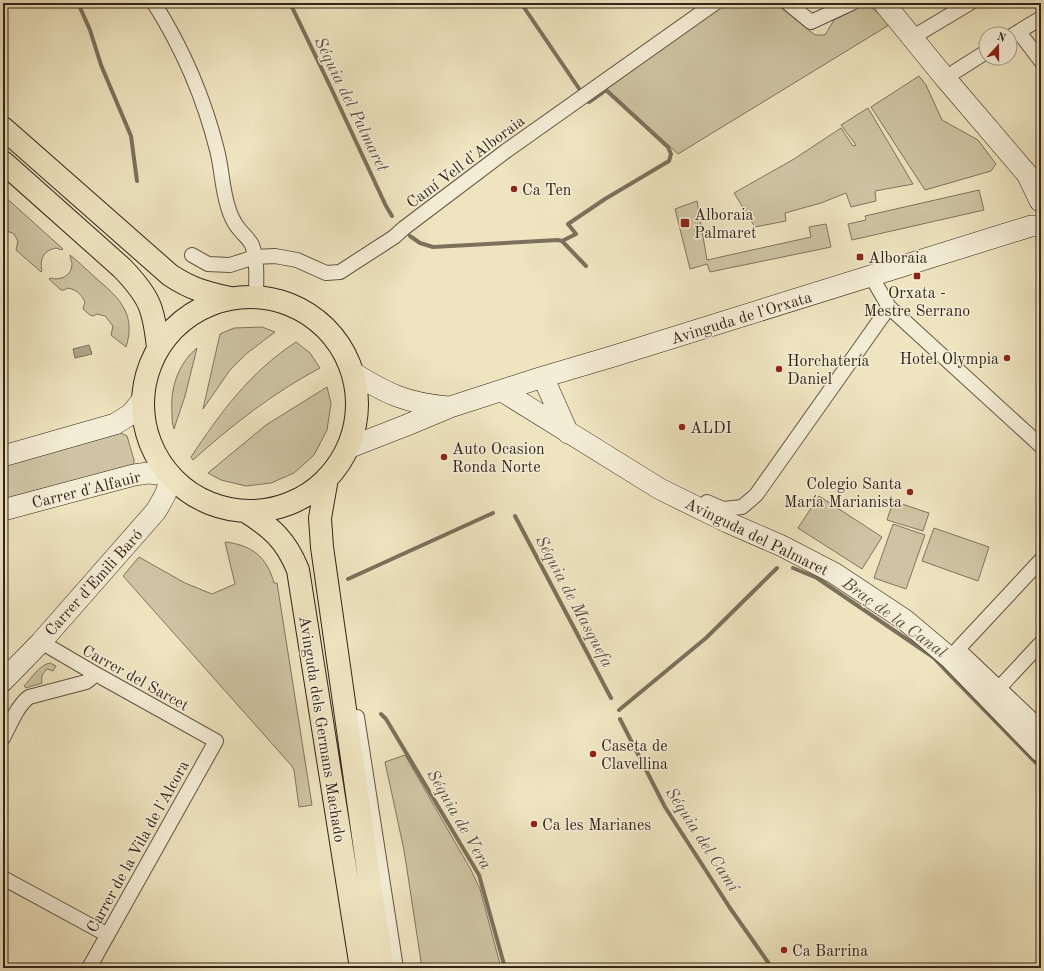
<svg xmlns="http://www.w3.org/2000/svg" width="1044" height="971" viewBox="0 0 1044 971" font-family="'Old Standard TT',serif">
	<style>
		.green { fill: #cec4a3; stroke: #80745e }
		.water { fill: #aea387; stroke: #7c715b }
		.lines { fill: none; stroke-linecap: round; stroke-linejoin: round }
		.stream { stroke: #7c715b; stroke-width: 4 }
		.street-casing { stroke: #615542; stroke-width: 16 }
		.secondary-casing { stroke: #322518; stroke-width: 22 }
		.primary-casing { stroke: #322518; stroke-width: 24 }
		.street { stroke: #f4edd6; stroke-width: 14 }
		.secondary { stroke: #f4edd6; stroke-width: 21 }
		.primary { stroke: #eee4c0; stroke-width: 22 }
		.poi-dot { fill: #8f2418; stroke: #f4edd6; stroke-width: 1.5 }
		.labels { text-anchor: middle; stroke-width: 3; stroke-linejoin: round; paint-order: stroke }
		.street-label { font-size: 16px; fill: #322518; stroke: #f4edd6 }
		.poi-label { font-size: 16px; fill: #322518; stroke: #f4edd6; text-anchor: start }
		.water-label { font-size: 17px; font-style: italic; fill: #5d513f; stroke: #f4edd6 }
	</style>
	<rect width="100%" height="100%" fill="#eee4c0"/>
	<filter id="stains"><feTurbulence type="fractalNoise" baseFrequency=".005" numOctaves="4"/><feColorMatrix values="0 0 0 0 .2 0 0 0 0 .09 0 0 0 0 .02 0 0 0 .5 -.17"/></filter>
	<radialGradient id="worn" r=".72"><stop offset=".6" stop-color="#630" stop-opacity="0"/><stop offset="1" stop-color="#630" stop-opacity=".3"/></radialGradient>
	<path class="green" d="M725 3H775L815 35H825L834 20 866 4 880 14 889 25 678 154 607 89Z
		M919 76 926 85 942 120 978 140 996 164 991 171 925 190 871 107Z
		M868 108 913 184 875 191 876 201 851 207 846 193 821 203 785 213 786 221 755 227 734 193 794 159 841 128 853 146 856 145 841 125Z
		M979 190 984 210 852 240 848 224 866 220 865 216Z
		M3 195 63 249 62 250 56 248C44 250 39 259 42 271L41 272 16 250 18 241 14 234 3 229Z
		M697 201 707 260 811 237 809 227 826 224 831 247 710 272 707 264 690 269 675 209Z
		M70 255C80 263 89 272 98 280 121 299 136 316 126 347L111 335 113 326 105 316 97 314 93 316 90 315 83 309 85 302C81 294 77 290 68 288L64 290H61L49 279 50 278C60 281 72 276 72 264 72 261 70 258 70 255Z
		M262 327 275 332 246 354 230 370 203 409 220 334 234 328Z
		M296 342 310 353 320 368C273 393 232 425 193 460L191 457C221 412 250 372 296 342Z
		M197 348 185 396 174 429C172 424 172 418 172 413 170 388 178 364 197 348Z
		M327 387 331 403 327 430 314 455 294 473 271 483 246 486 221 480 208 473 266 425Z
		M121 433 127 436 134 460V463L132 465 3 500V465Z
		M819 496 882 537 862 569 798 528Z
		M893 501 929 513 923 531 887 520Z
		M893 524 925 535 906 589 874 578Z
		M934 528 989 547 978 581 922 561Z
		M225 542C252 545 267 557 274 583H277L312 805 299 807 294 770 291 765 123 576 139 557 185 583 212 594 235 584Z
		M50 663 56 666 53 671 47 669C42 674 41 677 42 683L26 688 24 686C31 679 39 665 50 663Z
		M405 755 471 870 480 889 501 968H422L404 850 385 762Z"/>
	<path class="water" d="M89 345 92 354 75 358 73 349Z"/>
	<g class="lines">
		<path class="stream" d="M78 3 90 30 101 65 131 136 137 181
			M290 3 331 88 386 206 392 216
			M521 3 580 90
			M410 236 420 243 433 247 558 240 562 241 586 266
			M562 241 576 234 568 224 605 199 669 161 671 154 668 147 606 90 589 102
			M515 516 611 698
			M793 568 817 578 933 657 949 674 1041 768
			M348 579 493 513
			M619 710 706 638 777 568
			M381 714 386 719 479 875 505 968
			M620 719 665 807 730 908 772 968"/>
		<g class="street-casing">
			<path id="street" d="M154 3C183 49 204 98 217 150 222 169 222 189 228 207 230 214 234 223 239 229 243 234 249 239 252 245 258 261 256 281 256 297
				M788 3 811 22 852 3
				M1019 32 1041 61
				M913 37 970 3
				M1010 37 1041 18
				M945 78 986 52
				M192 255 208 264 230 265 255 257 275 256 297 260 326 273 340 272 394 237 404 228 506 151 715 3
				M871 276 889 307 1041 446
				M707 502 723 509 742 507 756 495 889 307
				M1041 560 958 649 1041 728
				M41 642 94 673 216 741 89 968
				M999 688 1041 643
				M357 717 396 968
				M3 738C10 725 17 706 29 697L86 682 90 679 94 673
				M3 878 106 934"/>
		</g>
		<g class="secondary-casing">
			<path id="secondary" d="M884 3 945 78 1027 174 1040 201
				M352 372C387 394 406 403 448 407
				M543 377 568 433
				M502 391 660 489 727 522 782 546 834 573 905 620 950 658 1041 752
				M348 448 407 425 450 407 543 377 614 356 1031 226H1041
				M3 456 115 424 131 414 143 399
				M3 510 134 475 148 473 170 475
				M3 681 41 642 156 511C163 499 169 490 170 476"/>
		</g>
		<g class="primary-casing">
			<path id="primary" d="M3 128 170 275C191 289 206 293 230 298
				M3 162 122 268C150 297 154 309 158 348
				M143 404a107 107 0 1 1 214 0a107 107 0 1 1-214 0Z
				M327 478 320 518 322 547 369 878 383 968
				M245 511C271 527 286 540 298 570L361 968"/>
		</g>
		<use href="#street" class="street"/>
		<use href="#secondary" class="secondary"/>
		<use href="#primary" class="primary"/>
	</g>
	<g class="poi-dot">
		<circle cx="514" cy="189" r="4"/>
		<rect x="680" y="218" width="10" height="10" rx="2"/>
		<rect x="856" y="253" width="8" height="8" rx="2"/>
		<rect x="913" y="272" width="8" height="8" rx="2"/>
		<circle cx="1007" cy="358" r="4"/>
		<circle cx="779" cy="369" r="4"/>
		<circle cx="682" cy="427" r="4"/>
		<circle cx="444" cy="457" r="4"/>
		<circle cx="910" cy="492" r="4"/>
		<circle cx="593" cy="754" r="4"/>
		<circle cx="534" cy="824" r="4"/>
		<circle cx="784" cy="950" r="4"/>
	</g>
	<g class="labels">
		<g class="street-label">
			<text transform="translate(465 161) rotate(-37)" y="6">Camí Vell d'Alboraia</text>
			<text transform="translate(741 317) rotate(-17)" y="6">Avinguda de l'Orxata</text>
			<text transform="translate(86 489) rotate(-14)" y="6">Carrer d'Alfauir</text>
			<text transform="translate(757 536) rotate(26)" y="6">Avinguda del Palmaret</text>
			<text transform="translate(93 582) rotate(-48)" y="6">Carrer d'Emili Baró</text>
			<text transform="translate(136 677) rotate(29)" y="6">Carrer del Sarcet</text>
			<text transform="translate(323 729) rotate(81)" y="6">Avinguda dels Germans Machado</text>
			<text transform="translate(137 846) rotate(-61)" y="6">Carrer de la Vila de l'Alcora</text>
		</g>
		<g class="poi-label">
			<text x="522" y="195">Ca Ten</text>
			<text x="694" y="220">Alboraia<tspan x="694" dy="18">Palmaret</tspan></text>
			<text x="868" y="263">Alboraia</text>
			<text x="917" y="298" text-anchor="middle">Orxata -<tspan x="917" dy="18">Mestre Serrano</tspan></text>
			<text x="999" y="364" text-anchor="end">Hotel Olympia</text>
			<text x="787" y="366">Horchatería<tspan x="787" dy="18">Daniel</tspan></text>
			<text x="690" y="433">ALDI</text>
			<text x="452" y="454">Auto Ocasion<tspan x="452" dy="18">Ronda Norte</tspan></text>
			<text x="902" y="489" text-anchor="end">Colegio Santa<tspan x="902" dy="18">María Marianista</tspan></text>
			<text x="601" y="751">Caseta de<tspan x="601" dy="18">Clavellina</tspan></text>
			<text x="542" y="830">Ca les Marianes</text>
			<text x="792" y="956">Ca Barrina</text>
		</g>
		<g class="water-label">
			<text transform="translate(352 104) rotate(64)" y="6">Séquia del Palmaret</text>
			<text transform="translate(575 601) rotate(62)" y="6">Séquia de Masquefa</text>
			<text transform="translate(895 617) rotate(36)" y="6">Braç de la Canal</text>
			<text transform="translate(460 819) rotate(60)" y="6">Séquia de Vera</text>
			<text transform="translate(703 839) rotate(57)" y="6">Séquia del Camí</text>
		</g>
	</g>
	<rect width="1044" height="971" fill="none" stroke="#eee4c0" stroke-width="16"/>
	<rect x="4" y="4" width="1036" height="963" fill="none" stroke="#322518" stroke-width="2"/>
	<rect x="8" y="8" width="1028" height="955" fill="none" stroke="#322518"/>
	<g transform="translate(998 46) rotate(21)"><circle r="19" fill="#f4edd6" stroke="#a69d8a"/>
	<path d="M0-3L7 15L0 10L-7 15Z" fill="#8f2418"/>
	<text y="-6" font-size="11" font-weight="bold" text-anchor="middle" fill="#322518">N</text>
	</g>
	<rect width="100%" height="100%" filter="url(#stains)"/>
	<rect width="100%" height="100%" fill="url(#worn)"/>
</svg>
